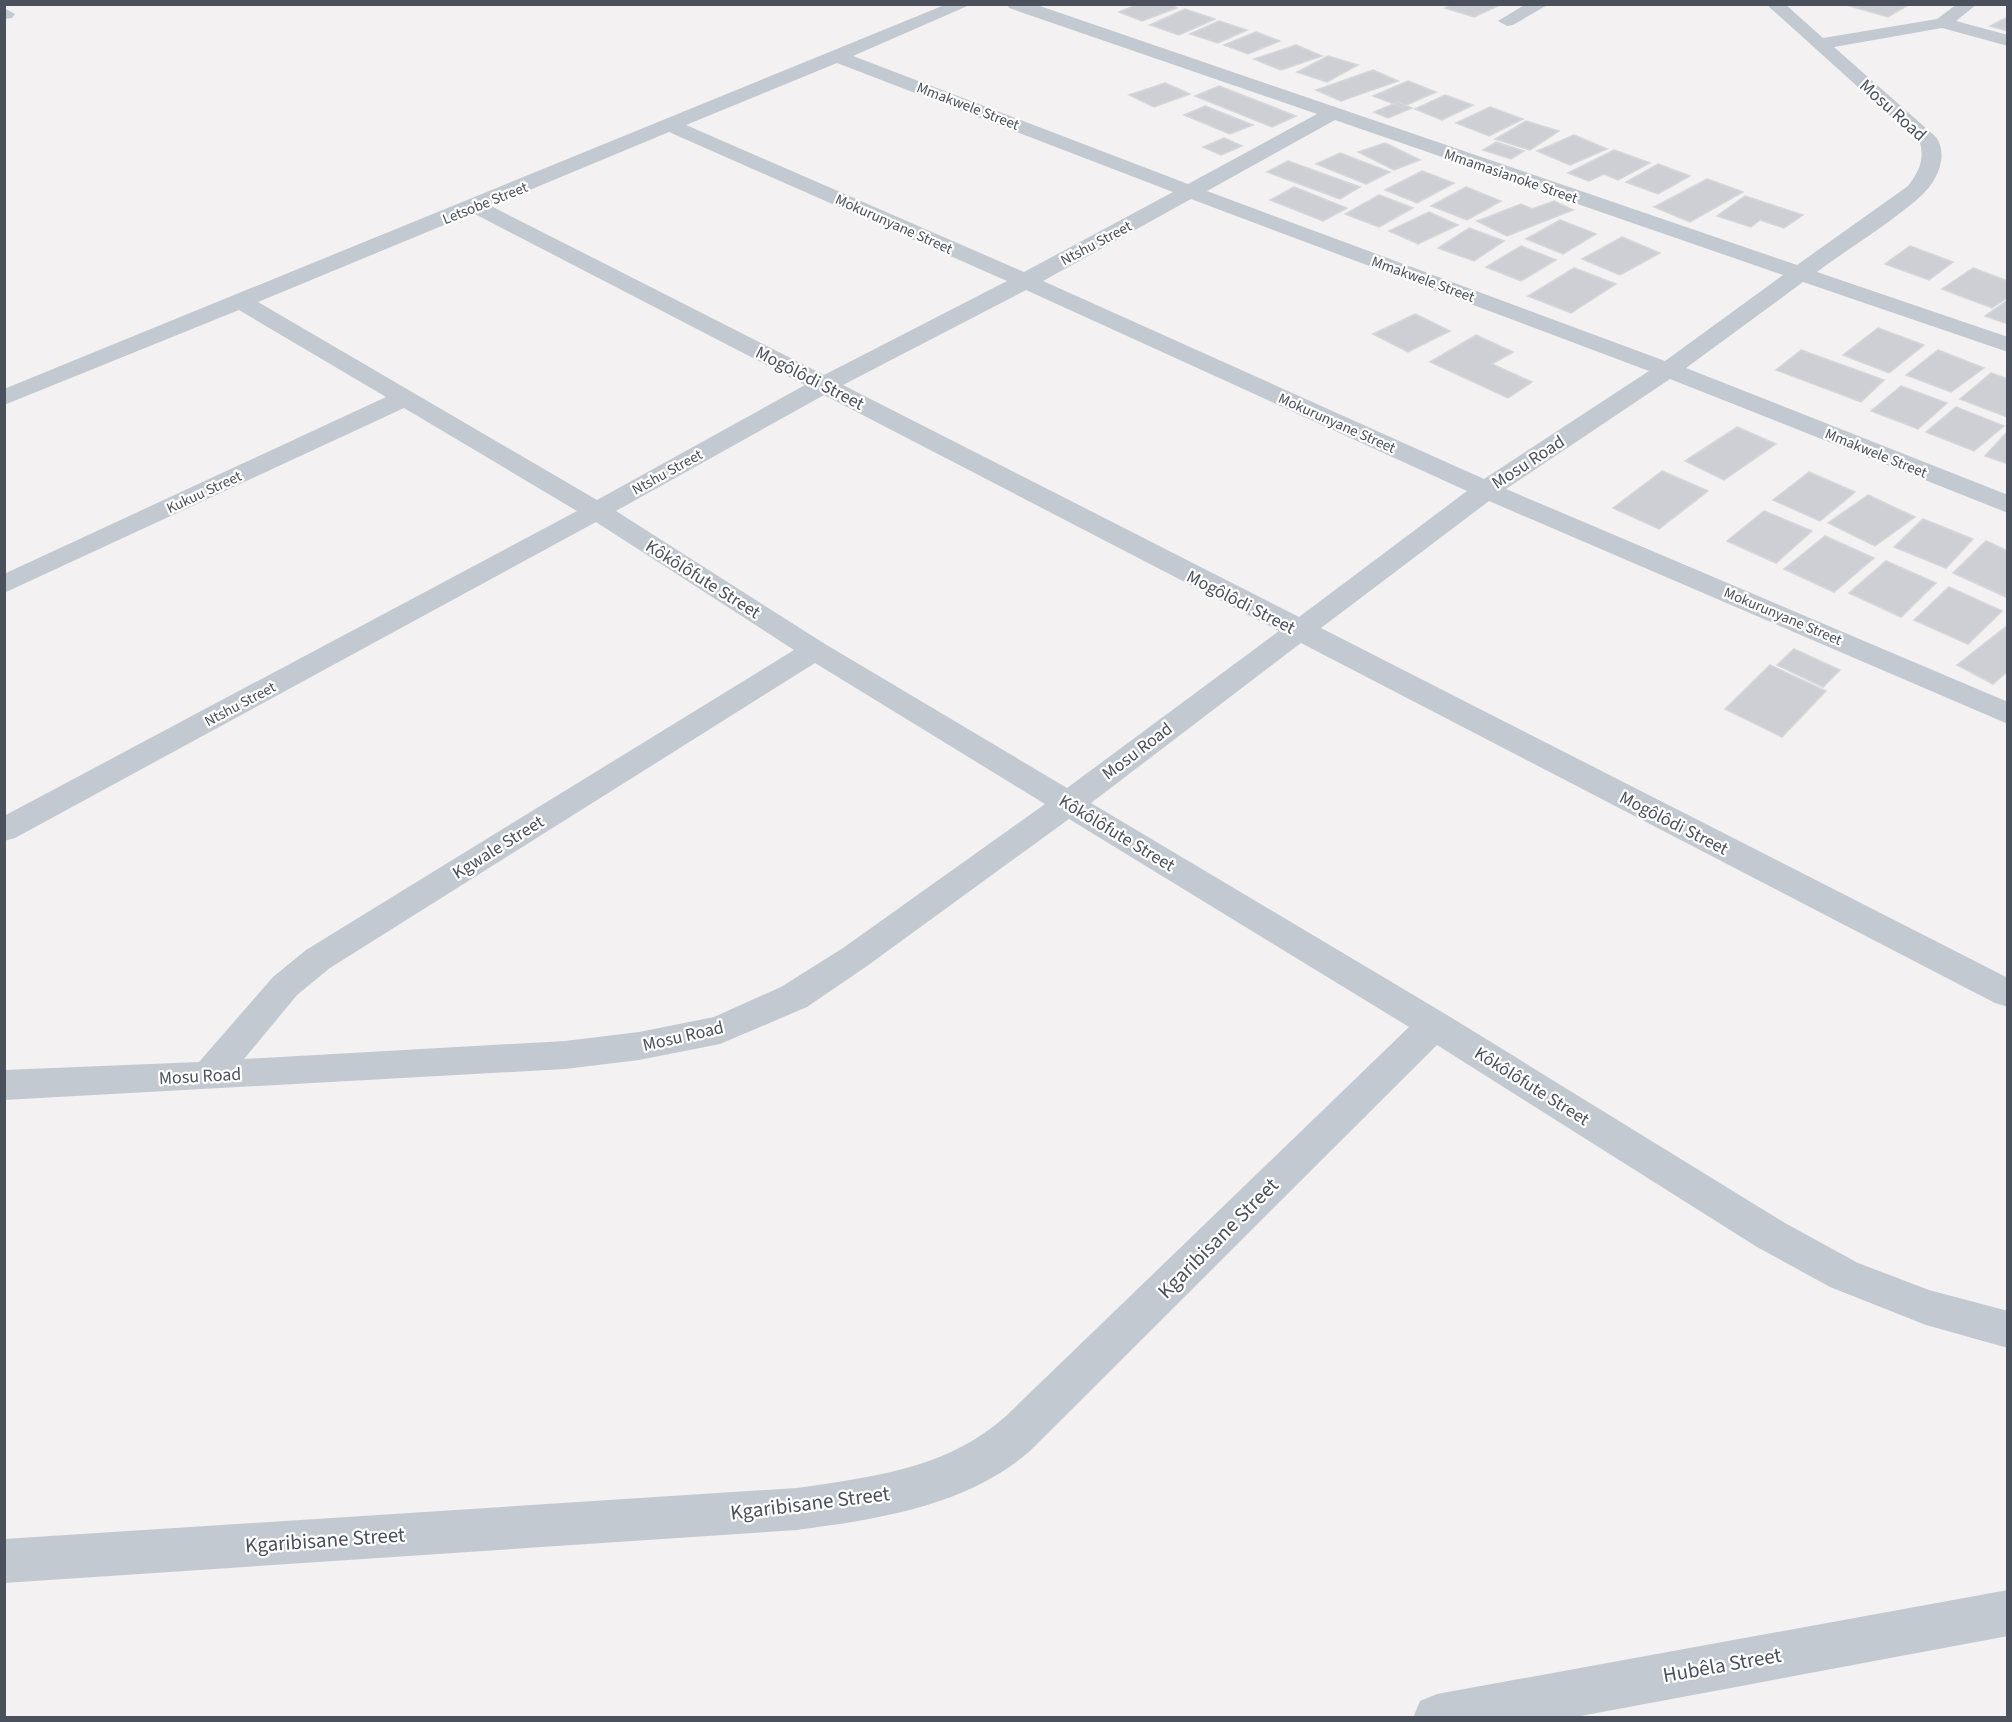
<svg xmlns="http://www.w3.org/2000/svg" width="2012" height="1722" viewBox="0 0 2012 1722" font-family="'Source Sans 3',sans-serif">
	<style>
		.building { fill: #cecfd4; stroke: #d5d6db; stroke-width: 1.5 }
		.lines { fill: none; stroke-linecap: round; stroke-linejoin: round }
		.minor { fill: #c2c9d1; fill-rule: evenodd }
		.labels { text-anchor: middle; stroke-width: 4.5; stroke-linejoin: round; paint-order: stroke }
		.far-street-label { font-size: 15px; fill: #4a515c; stroke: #fff }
		.street-label { font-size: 18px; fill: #4a515c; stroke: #fff }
		.near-street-label { font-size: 21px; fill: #4a515c; stroke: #fff }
	</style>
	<rect width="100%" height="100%" fill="#f3f1f1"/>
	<path class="building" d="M1139 4H1169L1177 8 1142 21 1119 12Z
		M1452 4H1502L1474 17 1445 8Z
		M1843 4H1910L1888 17Z
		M1185 9 1215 19 1179 35 1150 25Z
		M2008 17V31L1990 26Z
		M1219 21 1247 30 1218 43 1190 34Z
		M1256 32 1280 41 1248 54 1224 45Z
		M1296 45 1322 56 1281 70 1254 59Z
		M1328 56 1358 65 1327 82 1297 72Z
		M1373 70 1398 81 1341 101 1316 90Z
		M1408 81 1436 92 1402 107 1373 96Z
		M1165 83 1190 94 1154 107 1129 95Z
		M1219 86 1296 116 1272 127 1195 96Z
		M1445 95 1473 105 1442 120 1415 109Z
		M1398 102 1412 108 1388 118 1374 112Z
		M1205 106 1253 125 1230 134 1184 115Z
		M1490 107 1523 119 1489 136 1456 123Z
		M1526 121 1559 131 1530 150 1495 139Z
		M1574 135 1607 149 1570 165 1537 151Z
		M1224 138 1242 146 1221 155 1203 147Z
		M1496 142 1524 151 1511 159 1483 150Z
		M1385 143 1420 160 1394 170 1358 152Z
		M1614 150 1650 163 1618 180 1604 174 1589 181 1568 173Z
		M1340 153 1390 172 1366 184 1316 164Z
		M1288 161 1360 187 1340 199 1267 172Z
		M1658 164 1690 176 1658 194 1626 182Z
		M1422 171 1454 183 1417 203 1385 190Z
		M1707 179 1743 192 1690 222 1654 207Z
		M1294 187 1347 208 1323 221 1270 200Z
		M1466 187 1501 201 1467 220 1431 206Z
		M1379 195 1413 208 1379 227 1345 214Z
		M1745 196 1803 215 1784 228 1760 220 1751 227 1717 216Z
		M1554 201 1573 210 1507 236 1477 221 1521 204 1532 209Z
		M1429 212 1458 225 1418 244 1389 231Z
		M1560 220 1596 234 1563 254 1526 239Z
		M1469 228 1504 241 1474 261 1438 248Z
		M1622 237 1660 253 1620 275 1582 259Z
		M1521 246 1556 260 1521 281 1486 267Z
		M1910 246 1953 262 1929 280 1885 264Z
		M1574 268 1616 284 1571 313 1528 296Z
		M1973 268 2008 281V297L1992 308 1942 289Z
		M2008 300V324L1985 316Z
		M1415 314 1450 331 1408 352 1373 334Z
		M1878 328 1924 345 1889 373 1843 355Z
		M1476 335 1513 352 1492 364 1532 382 1508 398 1430 362Z
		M1801 350 1884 380 1861 402 1776 370Z
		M1938 350 1984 368 1951 392 1906 375Z
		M1991 373 2008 379 2007 417 1960 399Z
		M1901 386 1947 403 1918 429 1871 411Z
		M1956 407 2004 426 1974 451 1926 432Z
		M1737 427 1776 444 1724 480 1685 461Z
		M2008 431V464L1985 456Z
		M1662 471 1708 491 1659 529 1613 508Z
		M1809 472 1855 492 1820 521 1773 500Z
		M1868 495 1915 517 1875 546 1828 523Z
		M1764 511 1812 531 1776 563 1727 541Z
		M1923 519 1973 539 1946 568 1894 547Z
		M1825 536 1874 558 1834 592 1784 569Z
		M1986 541 2008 551 2006 597 1953 573Z
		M1886 561 1936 583 1901 617 1849 593Z
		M1949 587 2002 611 1968 644 1914 620Z
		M2008 625V671L1993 684 1957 665Z
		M1794 649 1840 670 1823 687 1777 665Z
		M1770 665 1826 691 1782 737 1725 709Z"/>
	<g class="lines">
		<path class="minor" d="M947 4H972L853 56 1188 184 1317 114 1009 8 1007 4H1034L1797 265 1908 186C1918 173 1925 160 1920 143L1766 4H1785L1823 38 1937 19 1957 4H1977L1956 21 2008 35V46L1942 28 1834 47 1936 137C1949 156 1937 181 1922 195 1894 221 1849 248 1817 272L2008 337V352L1803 282 1686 368 2008 495V513L1670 379 1506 489 2008 702V724L1489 501 1321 628 2008 978V1007L1995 1003 1301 643 1091 803 1447 1015 1785 1223 1858 1263 1929 1290 2008 1311V1348L1926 1325 1830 1287 1757 1247 1437 1045 1030 1451C966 1506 878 1519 797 1530L4 1583V1539L797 1488C872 1477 947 1469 1006 1416L1409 1027 1069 819 867 966 807 1007 720 1044 639 1060 565 1069 4 1100V1070L199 1062 273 977 306 950 794 650 596 522 15 838 4 841V816L577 511 404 408 4 593V574L386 397 239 310 4 405V389ZM837 63 1173 192 1024 272 686 125ZM1335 120 1783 275 1665 361 1207 191ZM669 132 1007 281 824 375 491 206ZM1191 199 1649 371 1484 479 1043 281ZM473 213 805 385 597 500 258 302ZM1026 290 1467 491 1299 617 843 385ZM824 395 1279 631 1067 788 825 644 616 511ZM815 663 1045 804 843 948 781 987 714 1017 639 1032 565 1041 244 1059 297 995 330 968Z
			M1526 4H1549L1513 25 1507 26 1498 21Z
			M4 8 15 14 12 18 4 19Z
			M2008 1590V1636L1570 1718H1413L1420 1701 1437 1694Z"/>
	</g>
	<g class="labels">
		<g class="far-street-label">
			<text transform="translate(968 106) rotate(21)" y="5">Mmakwele Street</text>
			<text transform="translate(1511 176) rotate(19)" y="5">Mmamasianoke Street</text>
			<text transform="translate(485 203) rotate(-22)" y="5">Letsobe Street</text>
			<text transform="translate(894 224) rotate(24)" y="5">Mokurunyane Street</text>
			<text transform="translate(1096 243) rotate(-28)" y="5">Ntshu Street</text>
			<text transform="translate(1423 279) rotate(20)" y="5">Mmakwele Street</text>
			<text transform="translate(1337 423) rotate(24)" y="5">Mokurunyane Street</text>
			<text transform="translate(1876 453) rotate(22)" y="5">Mmakwele Street</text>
			<text transform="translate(667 472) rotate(-29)" y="5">Ntshu Street</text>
			<text transform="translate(204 492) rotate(-25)" y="5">Kukuu Street</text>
			<text transform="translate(1783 616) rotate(23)" y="5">Mokurunyane Street</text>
			<text transform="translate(240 704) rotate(-28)" y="5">Ntshu Street</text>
		</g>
		<g class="street-label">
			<text transform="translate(1893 110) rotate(42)" y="6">Mosu Road</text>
			<text transform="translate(810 378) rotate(27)" y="6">Mogôlôdi Street</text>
			<text transform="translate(1528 462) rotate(-33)" y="6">Mosu Road</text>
			<text transform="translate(703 579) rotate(32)" y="6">Kôkôlôfute Street</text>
			<text transform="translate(1241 602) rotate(27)" y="6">Mogôlôdi Street</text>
			<text transform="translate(1137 751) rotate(-37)" y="6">Mosu Road</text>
			<text transform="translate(1674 823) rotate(27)" y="6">Mogôlôdi Street</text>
			<text transform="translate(1117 833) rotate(31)" y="6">Kôkôlôfute Street</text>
			<text transform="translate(498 847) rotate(-32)" y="6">Kgwale Street</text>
			<text transform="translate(683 1036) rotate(-13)" y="6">Mosu Road</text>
			<text transform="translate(200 1076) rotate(-3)" y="6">Mosu Road</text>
			<text transform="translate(1532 1086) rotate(32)" y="6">Kôkôlôfute Street</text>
		</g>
		<g class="near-street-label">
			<text transform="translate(1218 1238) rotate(-45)" y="7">Kgaribisane Street</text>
			<text transform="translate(810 1503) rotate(-7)" y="7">Kgaribisane Street</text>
			<text transform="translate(325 1540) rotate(-4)" y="7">Kgaribisane Street</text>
			<text transform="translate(1722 1665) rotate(-10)" y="7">Hubêla Street</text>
		</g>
	</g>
	<rect width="2012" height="1722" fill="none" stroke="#4a515c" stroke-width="12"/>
</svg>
